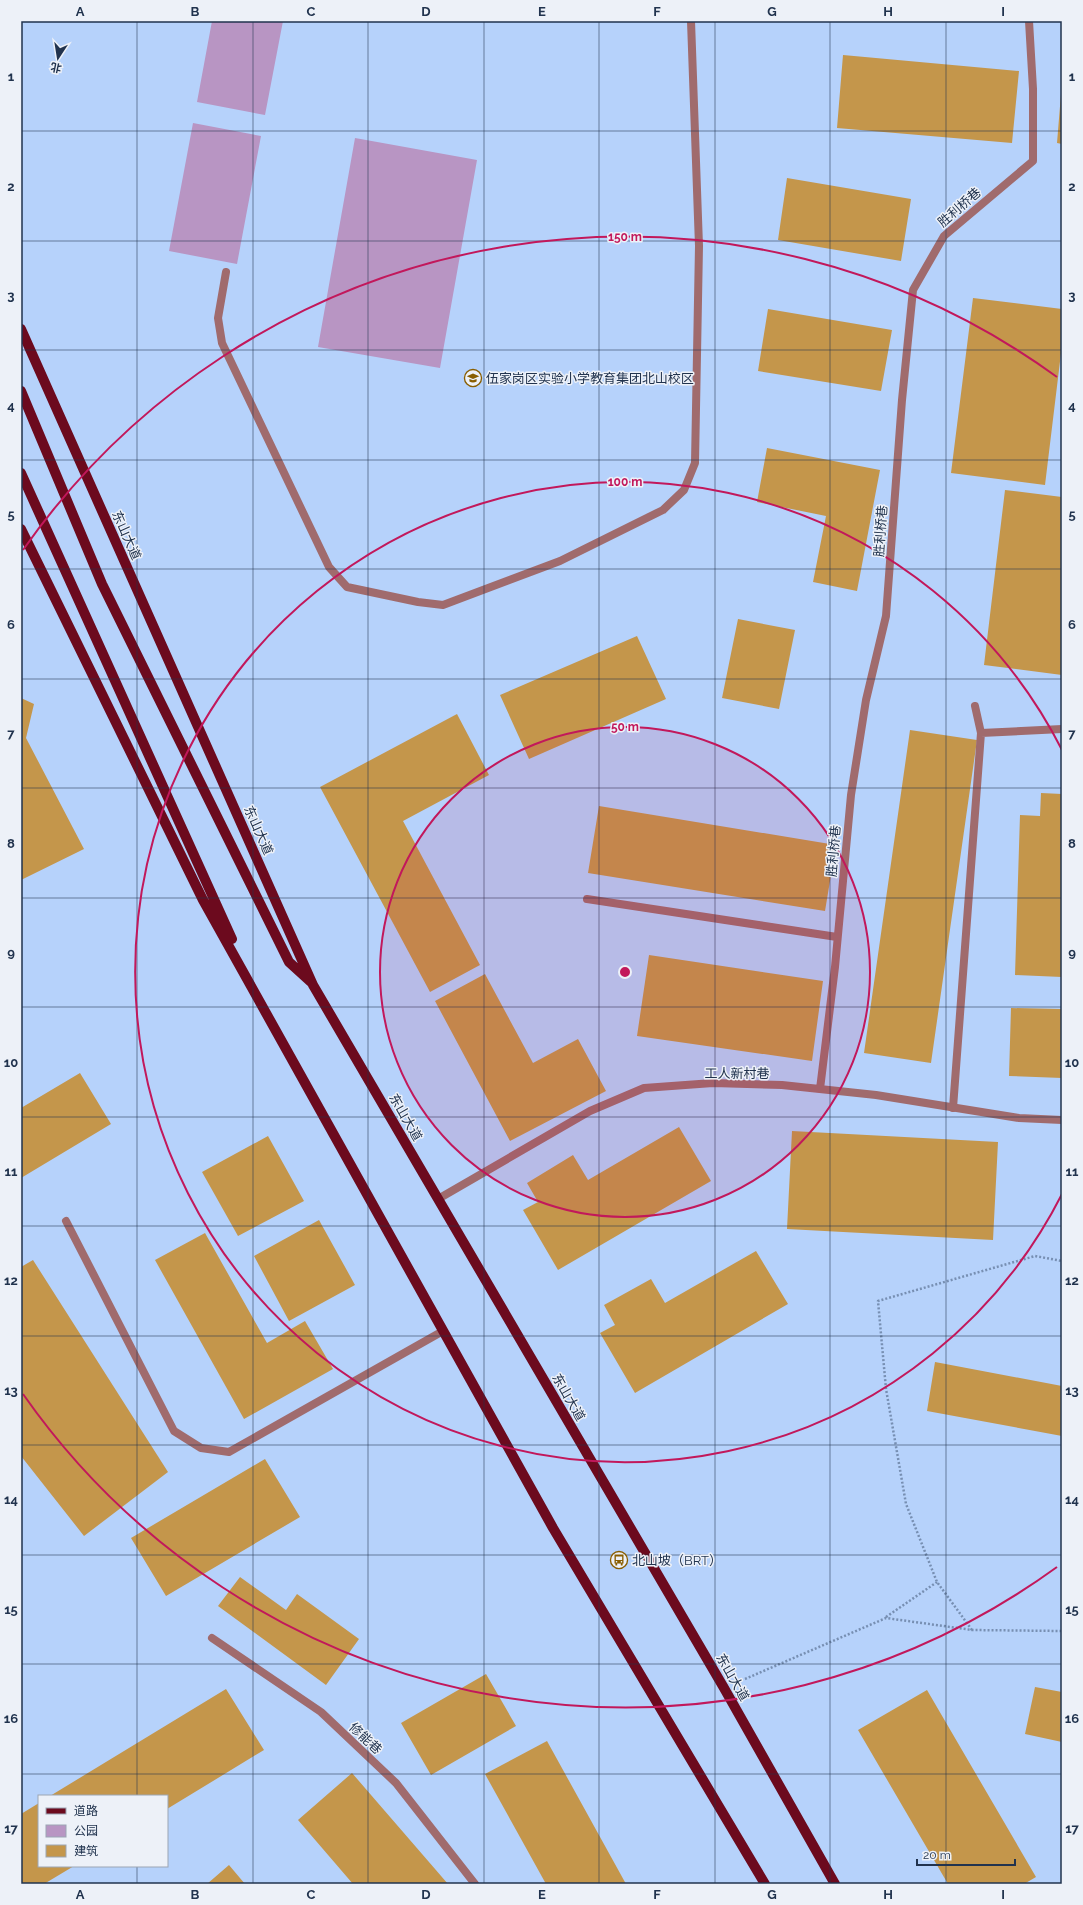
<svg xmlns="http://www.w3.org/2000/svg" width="1083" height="1905" viewBox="0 0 1083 1905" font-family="Raleway,'Noto Sans SC',sans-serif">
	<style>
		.green { fill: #b895c3 }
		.building { fill: #c4964b }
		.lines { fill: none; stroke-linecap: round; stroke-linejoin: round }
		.path { stroke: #778fb2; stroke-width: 2.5; stroke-dasharray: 2 2; stroke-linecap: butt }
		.lane { stroke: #a06b6d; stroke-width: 8 }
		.street { stroke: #a06b6d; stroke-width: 8 }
		.primary { stroke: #6c0a1e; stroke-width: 10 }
		.grid { fill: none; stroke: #21334e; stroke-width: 1; stroke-opacity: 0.55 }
		.ring { fill: none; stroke: #c2185b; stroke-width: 2 }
		.labels { text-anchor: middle; stroke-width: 3; stroke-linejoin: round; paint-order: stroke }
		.street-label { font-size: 13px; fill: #21334e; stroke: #edf1f8 }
		.poi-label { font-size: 13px; fill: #21334e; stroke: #edf1f8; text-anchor: start }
		.centre { fill: #c2185b; stroke: #edf1f8; stroke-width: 2 }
		.ring-label { font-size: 12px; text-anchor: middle; font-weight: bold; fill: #c2185b; stroke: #edf1f8; stroke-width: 3; stroke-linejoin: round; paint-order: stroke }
		.neatline { fill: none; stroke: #21334e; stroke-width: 1.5 }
		.grid-label { font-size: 13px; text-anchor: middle; font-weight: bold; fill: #21334e }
	</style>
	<rect width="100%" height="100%" fill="#b6d2fb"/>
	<path class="green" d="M212 21H283L265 115 197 102Z
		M193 123 261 136 237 264 169 251Z
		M355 138 477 160 440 368 318 347Z"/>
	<path class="building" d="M843 55 1019 71 1012 143 837 128Z
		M1061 94H1062V144L1057 143Z
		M787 178 911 199 901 261 778 240Z
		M973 298 1062 309V345L1045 485 951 473Z
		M768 309 892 330 881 391 758 371Z
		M767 448 880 470 857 591 813 582 826 516 757 502Z
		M1005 490 1062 497V675L984 665Z
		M738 619 795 630 779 709 722 698Z
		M637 636 666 699 529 759 500 695Z
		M21 698 34 704 26 738 84 849 21 880Z
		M457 714 489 775 403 821 480 965 430 992 320 787Z
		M910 730 977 740 931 1063 864 1053Z
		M1041 793 1062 794V977L1015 975 1020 815 1040 816Z
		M599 806 836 845 825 911 588 873Z
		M649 955 823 981 812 1061 637 1036Z
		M485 974 533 1063 578 1039 606 1091 510 1141 435 1001Z
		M1011 1008 1062 1009V1078L1009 1076Z
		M80 1073 111 1124 21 1178V1108Z
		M679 1127 711 1181 558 1270 523 1210 538 1202 527 1183 573 1155 588 1180Z
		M792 1131 998 1142 993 1240 787 1229Z
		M268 1136 304 1201 238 1236 202 1172Z
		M319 1220 355 1285 289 1321 254 1256Z
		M205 1233 267 1343 305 1321 333 1369 244 1419 155 1260Z
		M756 1251 788 1304 635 1393 600 1333 615 1325 604 1305 651 1279 665 1303Z
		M33 1260 168 1472 84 1536 21 1456V1267Z
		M935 1362 1062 1386V1436L927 1411Z
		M265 1459 300 1517 166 1596 131 1538Z
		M240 1577 286 1610 297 1594 359 1639 326 1685 218 1606Z
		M486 1674 516 1726 431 1775 401 1723Z
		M1035 1687 1062 1692V1742L1025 1734Z
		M226 1689 264 1750 167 1809V1796H50Z
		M927 1690 1036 1877 1024 1884H948L858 1730Z
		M547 1741 626 1884H546L485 1774Z
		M352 1773 448 1884H353L298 1820Z
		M39 1803V1866H74L44 1884H21V1814Z
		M229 1865 245 1884H207Z"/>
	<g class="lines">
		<path class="path" d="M886 1617 937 1582
			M972 1630 937 1582 906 1504 886 1389 878 1301 1035 1256 1062 1261
			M745 1679 886 1618 972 1630 1062 1631"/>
		<path class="lane" d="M226 272 218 318 222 343 329 567 347 587 418 602 443 605 560 561 663 510 684 490 695 463 699 246 691 21
			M981 733 1062 729
			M587 899 837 937
			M953 1108 981 733 975 706
			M66 1221 174 1431 201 1448 229 1452 443 1331
			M212 1638 321 1712 396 1783 475 1884"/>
		<path class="street" d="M820 1089 835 967 851 795 866 700 886 616 902 400 913 290 944 236 1033 161V89L1029 21
			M438 1199 590 1111 644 1088 713 1083 782 1085 876 1095 1019 1118 1062 1120"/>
		<path class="primary" d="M21 329 313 985 724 1688 835 1884
			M21 391 102 584 289 962 311 982
			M21 473 232 939
			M21 529 203 900 553 1528 765 1884"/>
	</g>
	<path class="grid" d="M137 21V1796M253 21V1884M368 21V1884M484 21V1884M599 21V1884M715 21V1884M830 21V1884M946 21V1884M21 131H1062M21 241H1062M21 350H1062M21 460H1062M21 569H1062M21 679H1062M21 788H1062M21 898H1062M21 1007H1062M21 1117H1062M21 1226H1062M21 1336H1062M21 1445H1062M21 1555H1062M21 1664H1062M21 1774H1062M137 1866V1884"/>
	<circle cx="625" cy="972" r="245" fill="#c2185b" fill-opacity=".12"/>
	<g class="ring">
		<circle cx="625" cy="972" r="245"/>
		<path d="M1062 1194A490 490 0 1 1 1062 750"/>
		<path d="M1057 1567A735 735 0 0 1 23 1394M23 550A735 735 0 0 1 1057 377"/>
	</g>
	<defs>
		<g id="school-ring" transform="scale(0.9)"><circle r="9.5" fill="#edf1f8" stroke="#895e00" stroke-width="1.5"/><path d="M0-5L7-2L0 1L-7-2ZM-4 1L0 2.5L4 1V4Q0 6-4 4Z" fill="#895e00"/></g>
		<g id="bus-ring" transform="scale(0.9)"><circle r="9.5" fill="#edf1f8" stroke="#895e00" stroke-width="1.5"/><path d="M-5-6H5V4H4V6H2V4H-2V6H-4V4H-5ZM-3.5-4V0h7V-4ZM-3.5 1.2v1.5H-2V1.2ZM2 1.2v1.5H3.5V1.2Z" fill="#895e00"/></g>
	</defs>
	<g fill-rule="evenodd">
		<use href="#school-ring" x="473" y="378"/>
		<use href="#bus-ring" x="619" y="1560"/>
	</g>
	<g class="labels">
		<g class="street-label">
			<text transform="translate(959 207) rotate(-41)" y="5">胜利桥巷</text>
			<text transform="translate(880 531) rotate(-86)" y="5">胜利桥巷</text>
			<text transform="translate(127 535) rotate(66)" y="5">东山大道</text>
			<text transform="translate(259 830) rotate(66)" y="5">东山大道</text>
			<text transform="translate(833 851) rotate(-85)" y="5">胜利桥巷</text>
			<text x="737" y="1078">工人新村巷</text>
			<text transform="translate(406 1117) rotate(60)" y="5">东山大道</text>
			<text transform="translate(569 1397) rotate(60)" y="5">东山大道</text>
			<text transform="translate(733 1677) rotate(60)" y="5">东山大道</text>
			<text transform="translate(366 1738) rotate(43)" y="5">修能巷</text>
		</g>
		<g class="poi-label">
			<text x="486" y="383">伍家岗区实验小学教育集团北山校区</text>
			<text x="632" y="1565">北山坡（BRT）</text>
		</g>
	</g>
	<circle cx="625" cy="972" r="6" class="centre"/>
	<g class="ring-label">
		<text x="625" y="241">150 m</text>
		<text x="625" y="486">100 m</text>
		<text x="625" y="731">50 m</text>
	</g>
	<rect width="1083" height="1905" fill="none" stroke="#edf1f8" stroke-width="44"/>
	<rect x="38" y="1795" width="130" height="72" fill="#edf1f8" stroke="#9ba5b4"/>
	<rect x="46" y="1808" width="20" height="6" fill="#6c0a1e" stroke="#9ba5b4"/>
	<text x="74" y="1815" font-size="12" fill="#21334e">道路</text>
	<rect x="46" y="1825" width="20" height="12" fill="#b895c3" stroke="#9ba5b4"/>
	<text x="74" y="1835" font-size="12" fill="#21334e">公园</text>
	<rect x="46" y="1845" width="20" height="12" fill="#c4964b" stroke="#9ba5b4"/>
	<text x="74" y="1855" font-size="12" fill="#21334e">建筑</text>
	<g transform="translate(58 58) rotate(192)" stroke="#edf1f8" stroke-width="3" paint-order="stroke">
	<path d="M0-3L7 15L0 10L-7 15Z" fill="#21334e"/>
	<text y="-6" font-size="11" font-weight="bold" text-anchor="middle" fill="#21334e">北</text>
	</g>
	<path d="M917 1859v6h98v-6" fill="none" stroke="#21334e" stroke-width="2"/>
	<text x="923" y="1859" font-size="12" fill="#21334e" stroke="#edf1f8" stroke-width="3" paint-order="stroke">20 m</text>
	<rect x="22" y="22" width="1039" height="1861" class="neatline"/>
	<g class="grid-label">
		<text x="80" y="16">A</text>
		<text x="195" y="16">B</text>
		<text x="311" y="16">C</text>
		<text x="426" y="16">D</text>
		<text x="542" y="16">E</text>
		<text x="657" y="16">F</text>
		<text x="772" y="16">G</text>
		<text x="888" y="16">H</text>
		<text x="1003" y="16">I</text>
		<text x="11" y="81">1</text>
		<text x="1072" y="81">1</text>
		<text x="11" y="191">2</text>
		<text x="1072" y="191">2</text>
		<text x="11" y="300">3</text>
		<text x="1072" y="300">3</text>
		<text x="11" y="410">4</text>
		<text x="1072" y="410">4</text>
		<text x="11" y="519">5</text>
		<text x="1072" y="519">5</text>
		<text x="11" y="629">6</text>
		<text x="1072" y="629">6</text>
		<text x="11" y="738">7</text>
		<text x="1072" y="738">7</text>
		<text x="11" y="848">8</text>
		<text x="1072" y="848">8</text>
		<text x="11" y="957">9</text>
		<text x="1072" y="957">9</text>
		<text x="11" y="1067">10</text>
		<text x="1072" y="1067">10</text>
		<text x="11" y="1176">11</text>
		<text x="1072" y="1176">11</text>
		<text x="11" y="1285">12</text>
		<text x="1072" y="1285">12</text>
		<text x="11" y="1395">13</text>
		<text x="1072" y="1395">13</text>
		<text x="11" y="1504">14</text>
		<text x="1072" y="1504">14</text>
		<text x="11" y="1614">15</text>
		<text x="1072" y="1614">15</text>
		<text x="11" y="1723">16</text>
		<text x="1072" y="1723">16</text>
		<text x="11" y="1833">17</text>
		<text x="1072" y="1833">17</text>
		<text x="80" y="1899">A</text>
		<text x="195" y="1899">B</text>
		<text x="311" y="1899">C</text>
		<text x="426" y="1899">D</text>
		<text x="542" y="1899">E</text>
		<text x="657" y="1899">F</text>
		<text x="772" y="1899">G</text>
		<text x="888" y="1899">H</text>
		<text x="1003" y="1899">I</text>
	</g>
</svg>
